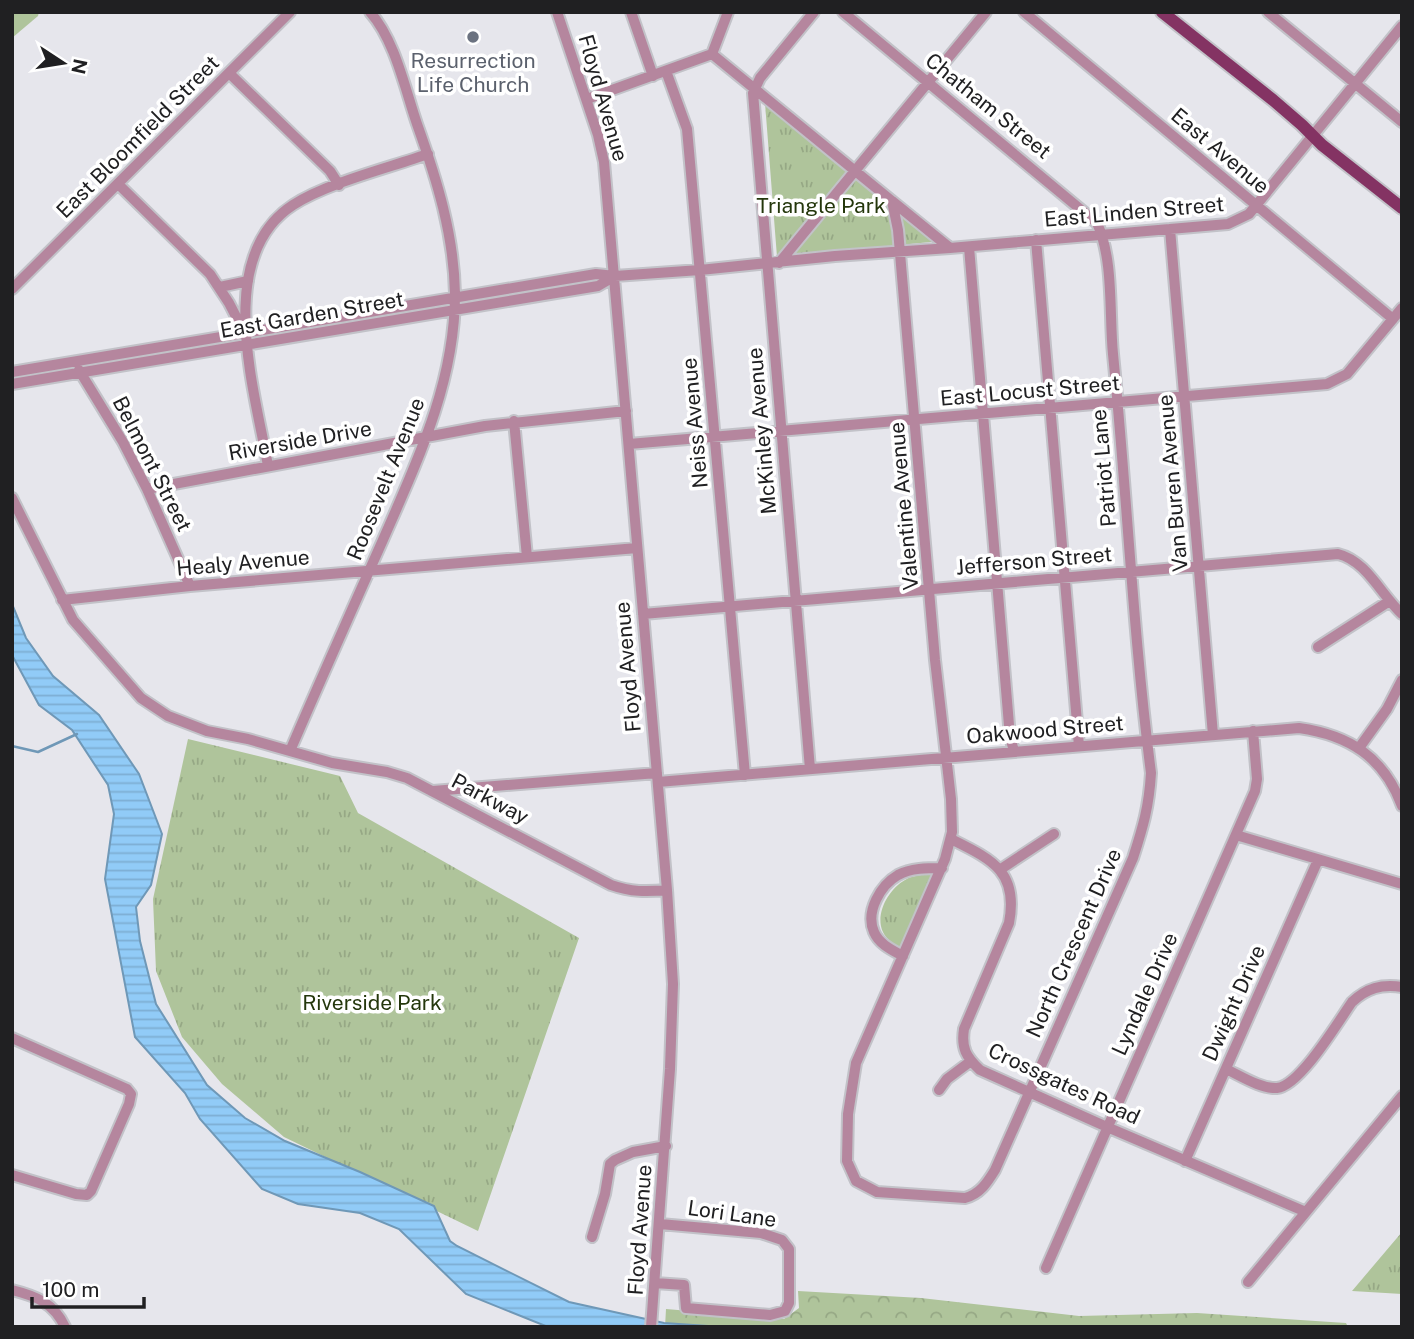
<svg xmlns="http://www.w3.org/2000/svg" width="1414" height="1339" viewBox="0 0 1414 1339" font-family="'Public Sans',sans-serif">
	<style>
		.green { fill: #afc49b }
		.forest { fill: url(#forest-crowns) }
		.park { fill: url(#park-tufts) }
		.water { fill: url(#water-rules); stroke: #6f98b7; stroke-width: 2 }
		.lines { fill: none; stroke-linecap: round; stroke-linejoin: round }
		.stream { stroke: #6f98b7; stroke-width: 2.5 }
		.minor-casing { stroke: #c2c2c8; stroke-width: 14 }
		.major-casing { stroke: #c2c2c8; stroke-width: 16 }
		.minor { stroke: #b5869e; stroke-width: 10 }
		.major { stroke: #843363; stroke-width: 12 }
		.worship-dot { fill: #6b7280; stroke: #fff; stroke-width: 2.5 }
		.labels { text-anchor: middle; stroke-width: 7; stroke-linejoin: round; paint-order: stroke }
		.worship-label { font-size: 21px; fill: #5b616d; stroke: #fff }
		.street-label { font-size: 21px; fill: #202022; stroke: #fff }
		.park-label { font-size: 21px; fill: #24370c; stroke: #fff }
	</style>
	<defs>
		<pattern id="forest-crowns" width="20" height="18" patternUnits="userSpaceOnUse" patternTransform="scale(1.75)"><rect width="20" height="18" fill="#afc49b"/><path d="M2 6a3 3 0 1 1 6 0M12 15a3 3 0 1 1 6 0" fill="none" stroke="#96a885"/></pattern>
		<pattern id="park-tufts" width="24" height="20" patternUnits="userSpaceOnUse" patternTransform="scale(1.75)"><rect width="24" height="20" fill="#afc49b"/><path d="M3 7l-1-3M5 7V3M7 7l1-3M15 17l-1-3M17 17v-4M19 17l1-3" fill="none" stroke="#96a885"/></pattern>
		<pattern id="water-rules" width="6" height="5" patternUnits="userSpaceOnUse" patternTransform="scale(1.75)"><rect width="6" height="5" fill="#91cbf7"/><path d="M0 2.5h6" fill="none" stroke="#7daed3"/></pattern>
	</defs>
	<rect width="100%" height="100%" fill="#e6e6ec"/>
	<path class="green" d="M12 12H39L38 16 12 38Z"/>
	<path class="forest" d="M798 1291 921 1298 1079 1316 1197 1313 1346 1323 1348 1327H665L666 1309 784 1319 799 1308Z"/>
	<path class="park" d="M765 103 941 241 777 257Z
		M188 739 340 776 358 813 579 938 478 1231 284 1137 222 1084 182 1037 156 971 153 899Z
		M932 874 938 876 905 952C899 948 892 943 887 938 871 920 887 890 905 880 913 875 923 875 932 874Z
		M1402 1232V1294L1352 1291Z"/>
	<path class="water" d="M12 604 26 638 53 676 99 715 139 774 162 834 151 885 136 907 140 941 156 1004 207 1085 245 1118 285 1141 360 1172 434 1206 450 1241 457 1246 569 1302 664 1323 723 1327H548L466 1294 399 1229 360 1213 298 1204 262 1189 200 1119 185 1093 135 1037 105 879 114 814 108 785 72 730 39 705 12 655Z"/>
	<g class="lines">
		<path class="stream" d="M12 746 38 752 77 734"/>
		<g class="minor-casing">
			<path id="minor" d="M557 12 598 135 604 162 667 890 673 984 670 1069 651 1327
				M631 12 653 76
				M1024 12 1393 319
				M1268 12 1402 122
				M712 54 892 201 898 230 935 660 951 799 952 832 945 859 856 1063 848 1114 847 1161 856 1181 877 1192 965 1198C980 1194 987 1183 995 1170L1133 858C1143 827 1149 807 1151 773 1133 634 1127 494 1113 354 1109 314 1114 260 1097 223L843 12
				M712 54 728 12
				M666 71 687 129 745 775
				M229 73 330 171 339 185
				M587 99 712 54
				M118 184 210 274 229 303 244 332
				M892 201 950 248
				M1170 229 1213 735
				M1036 240 1079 746
				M969 247 1010 737 1014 751
				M779 263 986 12
				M220 287 248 281
				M12 289 290 12
				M79 370 123 442 147 489 190 586
				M12 372 596 274 615 276 700 270 835 256 950 248 1228 224 1249 214 1402 26
				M12 384 598 286 615 276
				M514 421 527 557
				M629 444 1327 384 1347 374 1402 308
				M268 466C255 391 213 257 293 205 327 183 388 168 428 154
				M147 489 485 426 626 411
				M12 498 73 620 141 698 168 716 207 731 248 739 332 763 387 772 407 778 611 885C631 892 646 892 667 890
				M62 600 190 586 637 548
				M643 614 1338 554C1367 561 1381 595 1402 614
				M1318 647 1388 602
				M1359 748 1387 709 1402 680
				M290 751C320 681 351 612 382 542 417 462 455 383 455 294 454 235 437 180 417 124 405 89 395 40 370 12
				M810 769 753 93 760 78 814 12
				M658 782 1299 728C1349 735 1384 757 1402 806
				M433 791 657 773
				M1236 835 1402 884
				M951 839C991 859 1019 871 1009 923L964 1029C961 1048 966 1057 980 1070L1107 1127 1306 1212
				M1001 869 1054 834
				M903 956C892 950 879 944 874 932 865 911 881 885 898 875 911 868 927 868 942 868
				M12 1038 127 1089 131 1094 129 1104 91 1191 87 1195 76 1194 12 1175
				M1226 1069C1241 1076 1261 1089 1277 1088 1300 1086 1338 1022 1352 1002 1367 988 1381 984 1402 987
				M939 1090 947 1079 971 1061
				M1185 1161 1318 860
				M592 1237 605 1194 610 1164 615 1160 633 1152 666 1146
				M1046 1268 1255 791 1257 779 1253 731
				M1248 1282 1402 1096
				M655 1283 684 1285 686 1308 770 1315 785 1311 789 1303V1249L782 1240 761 1233 660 1224
				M12 1290C36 1296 54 1303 65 1327"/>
		</g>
		<g class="major-casing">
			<path id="major" d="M1162 12 1273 100 1302 125 1322 145 1402 208"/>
		</g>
		<use href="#minor" class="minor"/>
		<use href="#major" class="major"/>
	</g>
	<circle class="worship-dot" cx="473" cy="37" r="7"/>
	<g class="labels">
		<g class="worship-label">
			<text x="473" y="68">Resurrection<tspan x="473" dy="24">Life Church</tspan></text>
		</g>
		<g class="street-label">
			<text transform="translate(603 98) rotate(74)" y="7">Floyd Avenue</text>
			<text transform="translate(988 106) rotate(39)" y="7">Chatham Street</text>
			<text transform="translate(138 137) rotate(-45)" y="7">East Bloomfield Street</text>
			<text transform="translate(1220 151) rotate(40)" y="7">East Avenue</text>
			<text transform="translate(1134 212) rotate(-5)" y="7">East Linden Street</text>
			<text transform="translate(312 315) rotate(-10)" y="7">East Garden Street</text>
			<text transform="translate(1030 391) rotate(-5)" y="7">East Locust Street</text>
			<text transform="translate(695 423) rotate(-95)" y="7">Neiss Avenue</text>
			<text transform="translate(762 431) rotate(-95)" y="7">McKinley Avenue</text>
			<text transform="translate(300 441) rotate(-10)" y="7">Riverside Drive</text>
			<text transform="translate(152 464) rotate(63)" y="7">Belmont Street</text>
			<text transform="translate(1104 468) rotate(-95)" y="7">Patriot Lane</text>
			<text transform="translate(386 479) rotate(-68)" y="7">Roosevelt Avenue</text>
			<text transform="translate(1173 483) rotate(-95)" y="7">Van Buren Avenue</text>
			<text transform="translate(904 506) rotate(-95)" y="7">Valentine Avenue</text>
			<text transform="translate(1034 561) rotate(-5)" y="7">Jefferson Street</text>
			<text transform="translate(243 563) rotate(-5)" y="7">Healy Avenue</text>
			<text transform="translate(628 667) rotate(-95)" y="7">Floyd Avenue</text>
			<text transform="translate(1045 730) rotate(-5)" y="7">Oakwood Street</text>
			<text transform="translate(490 799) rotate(28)" y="7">Parkway</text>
			<text transform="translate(1074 943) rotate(-66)" y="7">North Crescent Drive</text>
			<text transform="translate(1145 994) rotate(-66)" y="7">Lyndale Drive</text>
			<text transform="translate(1234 1003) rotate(-66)" y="7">Dwight Drive</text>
			<text transform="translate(1064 1084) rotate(25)" y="7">Crossgates Road</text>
			<text transform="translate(732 1214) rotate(8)" y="7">Lori Lane</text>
			<text transform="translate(640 1230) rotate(-86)" y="7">Floyd Avenue</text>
		</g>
		<g class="park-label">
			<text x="821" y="213">Triangle Park</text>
			<text x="372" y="1010">Riverside Park</text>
		</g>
	</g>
	<rect width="1414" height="1339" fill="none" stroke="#202022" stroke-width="28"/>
	<g transform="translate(63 63) rotate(102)" stroke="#ffffff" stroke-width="5" paint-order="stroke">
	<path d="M0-5L12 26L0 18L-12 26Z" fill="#202022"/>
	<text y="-10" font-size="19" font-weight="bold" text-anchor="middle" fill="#202022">N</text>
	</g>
	<path d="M32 1297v10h112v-10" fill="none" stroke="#202022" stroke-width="3.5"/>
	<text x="42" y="1297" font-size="21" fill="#202022" stroke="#ffffff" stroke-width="5" paint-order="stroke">100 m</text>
</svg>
